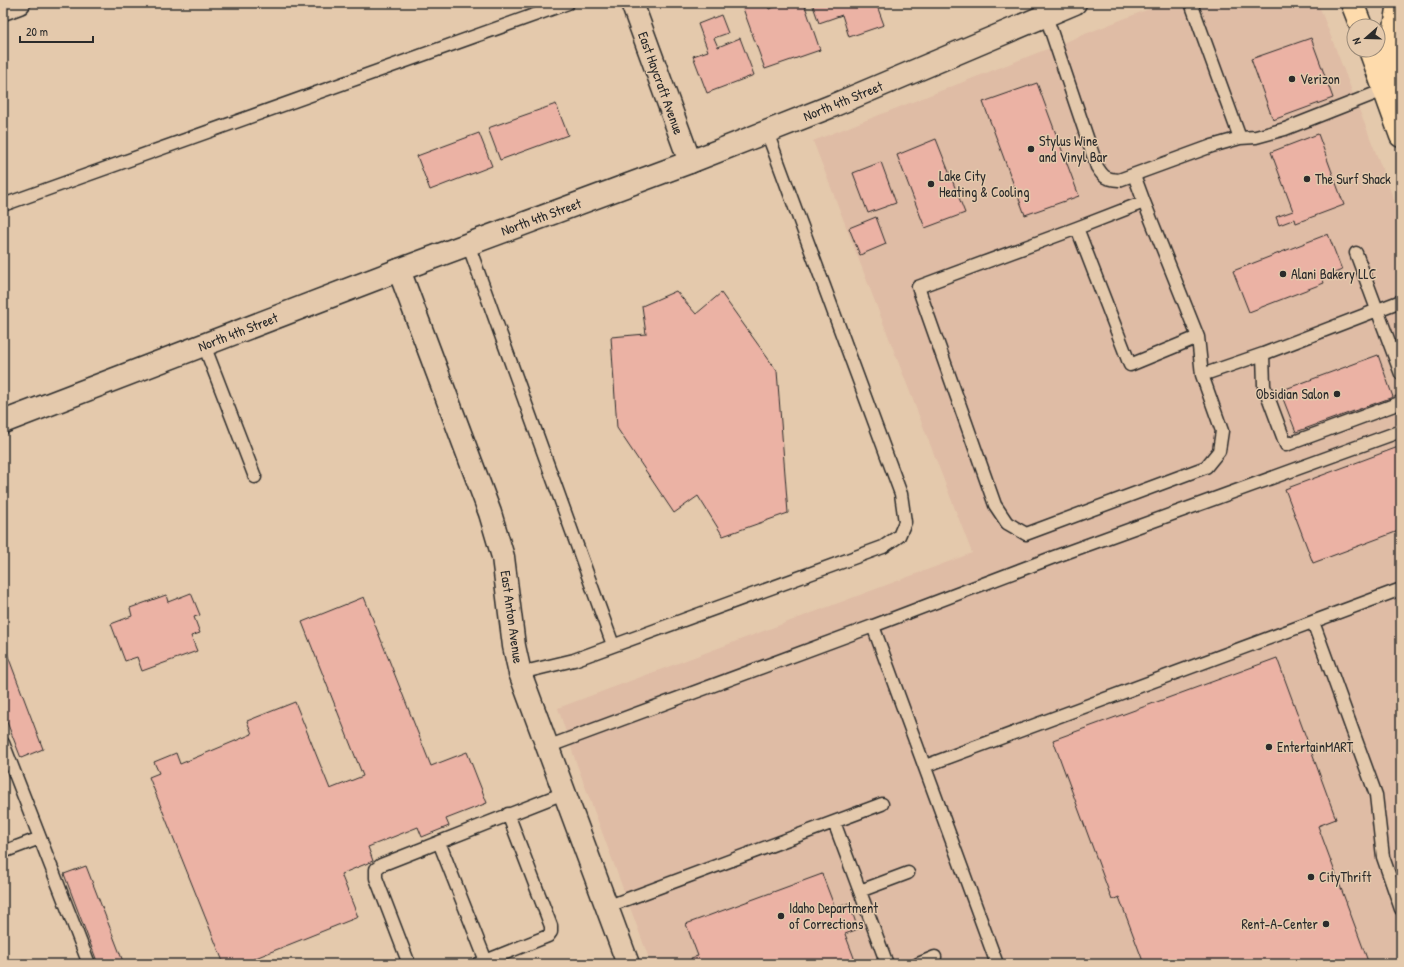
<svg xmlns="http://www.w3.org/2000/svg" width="1404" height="967" viewBox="0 0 1404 967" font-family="'Patrick Hand',sans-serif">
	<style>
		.built { fill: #dfbca5 }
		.building { fill: #ebb2a4; stroke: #2b2b2b }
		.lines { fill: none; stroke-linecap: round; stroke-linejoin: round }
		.service-casing { stroke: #2b2b2b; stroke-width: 15 }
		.minor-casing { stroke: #2b2b2b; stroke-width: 25 }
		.secondary-casing { stroke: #2b2b2b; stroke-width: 25 }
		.primary-casing { stroke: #2b2b2b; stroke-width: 25 }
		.service { stroke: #e4c9ac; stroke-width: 12 }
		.minor { stroke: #e4c9ac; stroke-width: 22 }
		.secondary { stroke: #e4c9ac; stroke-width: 22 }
		.primary { stroke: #fedbac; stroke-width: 22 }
		.poi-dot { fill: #2b2b2b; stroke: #e4c9ac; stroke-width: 1.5 }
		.labels { text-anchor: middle; stroke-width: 3; stroke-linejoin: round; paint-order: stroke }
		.poi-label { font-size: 14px; fill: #2b2b2b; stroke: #e4c9ac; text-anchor: start }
		.street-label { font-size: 14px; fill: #2b2b2b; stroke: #e4c9ac }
	</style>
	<rect width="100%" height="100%" fill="#e4c9ac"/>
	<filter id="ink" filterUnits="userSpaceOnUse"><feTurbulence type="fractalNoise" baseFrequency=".025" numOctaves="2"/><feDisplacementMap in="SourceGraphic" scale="8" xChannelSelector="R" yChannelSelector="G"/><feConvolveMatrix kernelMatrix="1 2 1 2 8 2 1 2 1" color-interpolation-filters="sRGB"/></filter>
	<g filter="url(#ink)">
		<path class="built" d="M1164 3H1318L1401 218V964H651L576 762 558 708 972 553 813 141Z"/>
		<path class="building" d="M741 3H767L769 9 786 3H804L820 50 765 69Z
			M812 3H876L884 25 849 37 842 15 819 23Z
			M721 15 728 33 714 38 718 47 740 38 754 75 707 93 693 56 708 51 698 24Z
			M1311 38 1333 98 1273 120 1251 59Z
			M1037 83 1079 196 1025 215 983 102Z
			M556 104 568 135 500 160 488 128Z
			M479 133 492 166 430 190 417 156Z
			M1318 134 1344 205 1296 223 1295 219 1279 225 1276 217 1293 211 1271 152Z
			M936 139 965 213 925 228 897 155Z
			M881 162 896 203 868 213 853 173Z
			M876 217 886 244 860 255 849 228Z
			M1328 234 1342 270 1322 278 1324 283 1249 312 1233 271Z
			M676 291 696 314 721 293 777 371 788 513 723 536 698 496 674 513 617 428 611 337 646 334 642 306Z
			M1378 355 1393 397 1296 432 1280 391Z
			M1401 446V530L1313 563 1285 489Z
			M191 593 200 615 194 617 200 633 191 636 197 651 142 671 137 657 125 661 111 624 132 616 130 608 166 595 168 602Z
			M364 597 431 766 467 752 487 803 446 819 449 826 422 837 418 827 368 847 373 861 341 874 358 917 253 959 255 964H224L149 777 159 773 154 762 176 753 180 764 252 734 247 721 295 702 330 789 363 776 302 622Z
			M3 643 43 749 21 758 3 712Z
			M1277 658 1336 819 1318 826 1369 964H1144L1119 897 1112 900 1053 740Z
			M86 866 124 964H98L64 874Z
			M822 874 835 908 849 903 858 929 845 934 856 963 693 964 691 958 698 956 686 924Z"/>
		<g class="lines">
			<g class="service-casing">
				<path id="service" d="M1046 16 1097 167C1104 178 1106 179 1119 180L1212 146 1240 138 1191 3
					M1240 138 1256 137 1285 129 1384 90
					M1134 175 1144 202
					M3 205 568 3
					M1077 228 1130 365 1198 337
					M468 244 613 645
					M1356 253 1401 374
					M204 345 255 477
					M1263 354 1264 386 1286 445 1397 404 1401 401
					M1202 375 1222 431 1219 451 1206 467 1026 534 1007 523 995 505 918 287 1077 228 1144 202 1198 337 1202 375 1263 354 1401 301
					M1313 622 1376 795 1383 857 1401 909
					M873 626 1054 557 1401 431
					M520 673 574 660 883 547 899 536 905 522 901 494 767 132
					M3 743 89 964
					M547 747 873 626 997 964
					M925 766 1401 589
					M834 822 887 964
					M439 842 486 961
					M3 852 40 838
					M860 891 908 873
					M606 907 882 804
					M409 964 376 878V869L381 865 564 793
					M478 964 548 936 551 932V926L508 814
					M918 964 935 957"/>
			</g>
			<g class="minor-casing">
				<path id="minor" d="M632 3 690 162
					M3 9 19 3
					M399 270 490 513 503 557 514 646 520 673 628 964"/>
			</g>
			<g class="secondary-casing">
				<path id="secondary" d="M3 422 399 270 690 162 832 106 1075 3"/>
			</g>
			<g class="primary-casing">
				<path id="primary" d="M1352 3 1361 26
					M1370 50 1401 136
					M1385 89 1399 3"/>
			</g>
			<use href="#service" class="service"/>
			<use href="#minor" class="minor"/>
			<use href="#secondary" class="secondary"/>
			<use href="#primary" class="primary"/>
		</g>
	</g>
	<g class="poi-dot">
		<circle cx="1292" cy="79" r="4"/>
		<circle cx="1031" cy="149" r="4"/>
		<circle cx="1307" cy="179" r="4"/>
		<circle cx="931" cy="184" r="4"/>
		<circle cx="1283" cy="274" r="4"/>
		<circle cx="1337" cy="394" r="4"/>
		<circle cx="1269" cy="747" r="4"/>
		<circle cx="1311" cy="877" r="4"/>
		<circle cx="781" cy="916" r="4"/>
		<circle cx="1326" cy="924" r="4"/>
	</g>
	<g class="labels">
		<g class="poi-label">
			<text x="1300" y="84">Verizon</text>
			<text x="1039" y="146">Stylus Wine<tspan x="1039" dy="16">and Vinyl Bar</tspan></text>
			<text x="939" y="181">Lake City<tspan x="939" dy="16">Heating &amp; Cooling</tspan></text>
			<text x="1315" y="184">The Surf Shack</text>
			<text x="1291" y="279">Alani Bakery LLC</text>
			<text x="1329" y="399" text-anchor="end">Obsidian Salon</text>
			<text x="1277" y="752">EntertainMART</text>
			<text x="1319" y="882">CityThrift</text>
			<text x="789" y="913">Idaho Department<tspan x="789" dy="16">of Corrections</tspan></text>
			<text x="1318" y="929" text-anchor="end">Rent-A-Center</text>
		</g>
		<g class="street-label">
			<text transform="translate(661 83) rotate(70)" y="5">East Haycraft Avenue</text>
			<text transform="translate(843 101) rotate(-22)" y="5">North 4th Street</text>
			<text transform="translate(541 217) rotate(-20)" y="5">North 4th Street</text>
			<text transform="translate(238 332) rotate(-21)" y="5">North 4th Street</text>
			<text transform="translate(512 617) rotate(82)" y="5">East Anton Avenue</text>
		</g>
	</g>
	<rect width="1404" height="967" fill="none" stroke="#e4c9ac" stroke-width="16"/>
	<rect x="8" y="8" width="1388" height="951" fill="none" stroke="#2b2b2b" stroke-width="1.5" filter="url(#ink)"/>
	<g transform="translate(1366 38) rotate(250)"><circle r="19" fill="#e4c9ac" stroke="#9a8a78"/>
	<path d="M0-3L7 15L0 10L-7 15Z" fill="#2b2b2b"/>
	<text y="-6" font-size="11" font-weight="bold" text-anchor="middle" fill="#2b2b2b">N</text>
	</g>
	<path d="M20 36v6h73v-6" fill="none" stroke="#2b2b2b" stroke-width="2"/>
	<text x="26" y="36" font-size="12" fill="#2b2b2b" stroke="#e4c9ac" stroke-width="3" paint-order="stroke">20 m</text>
</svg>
